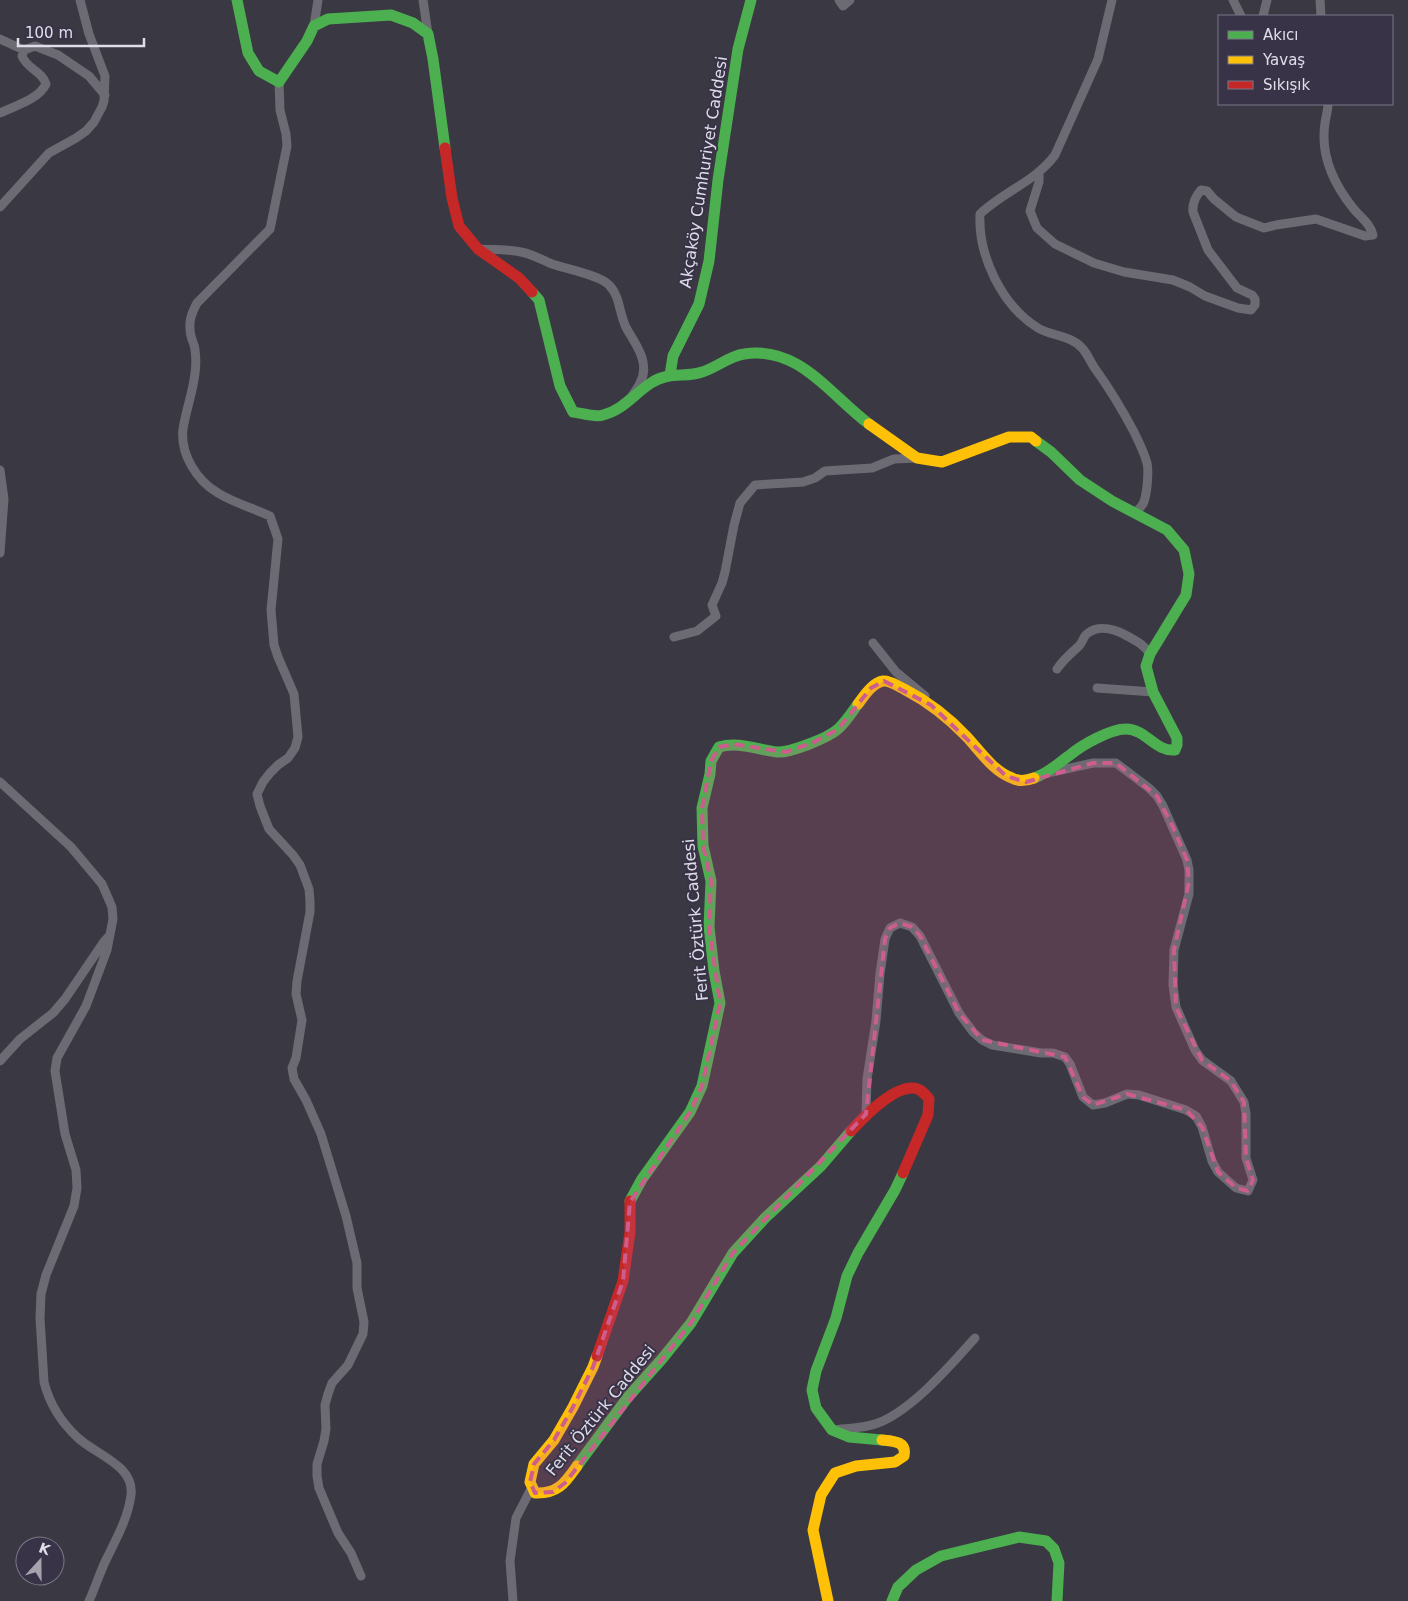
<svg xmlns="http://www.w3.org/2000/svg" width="1408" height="1601" viewBox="0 0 1408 1601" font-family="'DejaVu Sans',sans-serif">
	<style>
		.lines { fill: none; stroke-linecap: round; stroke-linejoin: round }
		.street { stroke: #6c6a72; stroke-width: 9 }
		.fast { stroke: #4caf50; stroke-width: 11 }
		.slow { stroke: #ffc107; stroke-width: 11 }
		.jam { stroke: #c62828; stroke-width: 11 }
		.marked { fill: #cc5d8d; fill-opacity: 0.2; stroke: #cc5d8d; stroke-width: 4; stroke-dasharray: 10 6; stroke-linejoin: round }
		.labels { text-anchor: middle; stroke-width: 4; stroke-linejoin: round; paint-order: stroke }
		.street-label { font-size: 16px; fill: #e0ddea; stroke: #383347 }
	</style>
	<rect width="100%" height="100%" fill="#3a3842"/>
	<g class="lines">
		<path class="street" d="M423 0 428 34
			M839 0 843 6 850 0
			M1112 0 1098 59 1055 155C1036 181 1003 192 980 214 978 256 1002 306 1038 328 1051 336 1070 335 1082 348 1087 353 1090 361 1094 367 1109 388 1122 409 1134 432 1139 442 1144 452 1147 463 1149 471 1147 496 1143 504 1141 507 1138 510 1135 513
			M1233 0 1241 16
			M1320 0 1321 16
			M1263 16 1267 0
			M314 26 318 0
			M0 39 24 50
			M279 82 280 110 286 134 287 146 270 229 197 303C191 314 188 323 191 336 192 341 195 345 195 350 196 357 196 366 195 373 193 392 186 410 183 429 180 454 197 481 218 493 234 503 253 508 270 516L278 539 271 610 274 645 278 657 294 694 298 737 295 748 288 758 278 765 270 773 263 782 257 794 260 806 269 829 293 855 300 865 309 889 310 901V912L297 981 296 994 302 1020 296 1058 292 1068 294 1079 306 1100 321 1134 346 1216 357 1263V1288L364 1322 363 1334 348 1365 332 1383 328 1394 325 1405 326 1429 324 1441 317 1464V1476L319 1488 338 1533 351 1553 361 1576
			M0 113C15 106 39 99 46 84 42 71 27 69 22 56L24 50 35 46 58 55 89 76 105 95
			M1039 172V182L1030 211 1037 228 1055 244 1094 263 1124 272 1173 280 1190 287 1205 296 1238 308 1251 310 1255 305V299L1252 295 1237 288 1208 250 1193 212C1192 203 1195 197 1201 190L1207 191 1214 199 1236 217 1264 228 1276 225 1316 219 1365 236 1373 235C1371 224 1359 216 1353 208 1333 183 1320 155 1325 123 1326 116 1328 110 1328 104
			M0 207 49 153 76 138 86 131 94 122 102 107 104 101 105 76 89 34 80 0
			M479 249C492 250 507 249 521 252 532 254 542 260 552 264 566 269 600 275 609 285 621 297 619 317 628 331 638 347 650 365 640 383 638 388 634 392 632 396
			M0 470 4 499 0 553
			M674 637 697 631 716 616 712 605 722 583 725 572 734 525 740 503 755 485 803 482 815 478 825 471 872 468 894 459 917 458
			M873 643 896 672 925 696
			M1057 669C1063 660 1071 653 1079 646 1083 642 1083 636 1088 633 1100 624 1117 630 1129 637 1138 642 1144 645 1150 654
			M1097 688 1153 692
			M0 782 71 847 102 884 112 907 113 919 107 950 86 1006 57 1058 55 1071 65 1134 76 1170 77 1188 74 1206 46 1275 41 1294 40 1318 44 1382C49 1402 61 1422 77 1437 94 1454 135 1465 131 1495 128 1519 115 1541 105 1562 99 1575 95 1588 89 1601
			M0 1061 20 1039 53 1013 65 999 103 943 109 936
			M866 1114 867 1079 876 1021 880 974 885 939 890 928 900 923 912 927 920 936 959 1013 973 1032 982 1040 992 1045 1041 1053H1053L1065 1057 1070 1064 1083 1097 1093 1105 1105 1103 1127 1094 1139 1095 1186 1110 1196 1116 1202 1127 1212 1161 1218 1172 1236 1188 1248 1191 1253 1180 1246 1158V1113L1244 1102 1231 1081 1202 1060 1195 1050 1176 1007 1173 985 1174 950 1189 894V870L1187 860 1163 806 1157 796 1149 788 1116 763H1093L1052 772
			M832 1430C848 1428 863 1429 878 1423 912 1410 951 1365 975 1338
			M513 1601 510 1561 516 1518 532 1487"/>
		<path class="fast" d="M237 0 248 53 259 71 279 82 307 41 314 26 328 19 391 15 413 23 428 34 433 59 445 148
			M532 292 539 300 560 386 573 412C582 413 595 418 603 415 623 410 634 394 651 383 669 371 685 378 702 372 716 368 729 356 744 354 799 345 830 395 869 424
			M670 375 673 356 699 304 709 261 718 180 738 49 751 0
			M1034 778C1049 773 1057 764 1070 755 1082 745 1110 729 1126 729 1146 729 1155 752 1175 750L1177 745V738L1153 692 1146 666 1150 654 1186 595 1189 574 1184 550 1167 530 1112 501 1080 480 1051 452 1036 441
			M630 1201 642 1179 690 1112 702 1086 720 1003 714 971 709 927 711 881 703 846 702 808 710 774 711 761 719 747C738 741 758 750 777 752 790 753 828 738 838 729 846 722 852 712 858 704
			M882 1440 849 1437 832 1430 816 1408 812 1390 816 1371 836 1318 847 1276 858 1253 895 1190 903 1173
			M577 1466 628 1397 662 1359 691 1323 733 1253 765 1218 821 1166 851 1131
			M892 1601 898 1587 916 1570 941 1556 1019 1537 1046 1541 1054 1549 1059 1563 1057 1601"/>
		<path class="slow" d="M869 424 917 458 942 462 1009 437H1031L1036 441
			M858 704C864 696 872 683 883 681 890 680 897 686 904 689 927 701 949 718 967 737 980 751 993 771 1012 778 1019 782 1026 781 1034 778
			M577 1466C565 1483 558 1494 535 1493L530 1482 534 1464 554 1440 573 1407 593 1367 597 1356
			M828 1601 813 1530 821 1495 835 1473 856 1466 895 1462 904 1456C907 1441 893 1441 882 1440"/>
		<path class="jam" d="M445 148 452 198 459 226 478 249 519 278 532 292
			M851 1131C864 1117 892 1087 913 1088 920 1088 925 1094 929 1099L928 1115 903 1173
			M597 1356 623 1281 630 1232V1201"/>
	</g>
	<path class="marked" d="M884 681 931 705 1006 776 1026 782 1093 763H1116L1157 796 1173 827 1187 860 1189 882 1174 950 1176 1007 1202 1060 1231 1081 1244 1102 1246 1158 1253 1180 1248 1191 1236 1188 1218 1172 1202 1127 1186 1110 1127 1094 1093 1105 1083 1097 1065 1057 982 1040 959 1013 920 936 912 927 900 923 890 928 885 939 866 1114 733 1253 691 1323 565 1483 553 1492 535 1493 530 1482 534 1464 554 1440 573 1407 593 1367 623 1281 630 1202 690 1112 702 1086 720 1003 709 927 711 881 703 846 702 808 711 761 719 747 733 744 786 752 814 742 838 729 871 688Z"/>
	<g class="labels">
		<g class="street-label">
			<text transform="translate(703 172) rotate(-81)" y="6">Akçaköy Cumhuriyet Caddesi</text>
			<text transform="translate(695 920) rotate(-95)" y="6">Ferit Öztürk Caddesi</text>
			<text transform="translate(600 1410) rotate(-51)" y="6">Ferit Öztürk Caddesi</text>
		</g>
	</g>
	<rect x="1218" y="15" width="175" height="90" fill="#383347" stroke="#7b7788"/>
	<rect x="1228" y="31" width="25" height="8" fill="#4caf50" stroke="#7b7788"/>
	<text x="1263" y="40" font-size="15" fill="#e0ddea">Akıcı</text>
	<rect x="1228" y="56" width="25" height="8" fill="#ffc107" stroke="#7b7788"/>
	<text x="1263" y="65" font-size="15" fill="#e0ddea">Yavaş</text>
	<rect x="1228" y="81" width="25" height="8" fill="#c62828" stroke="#7b7788"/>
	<text x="1263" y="90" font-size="15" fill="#e0ddea">Sıkışık</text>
	<g transform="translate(40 1561) rotate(21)"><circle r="24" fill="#383347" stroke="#7b7788"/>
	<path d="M0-4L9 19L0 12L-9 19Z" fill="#a6a3af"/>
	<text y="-8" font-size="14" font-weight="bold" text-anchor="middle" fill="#e0ddea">K</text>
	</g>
	<path d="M18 38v8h126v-8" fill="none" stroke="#e0ddea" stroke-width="2.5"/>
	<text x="25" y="38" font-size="15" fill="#e0ddea" stroke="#383347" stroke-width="4" paint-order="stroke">100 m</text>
</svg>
